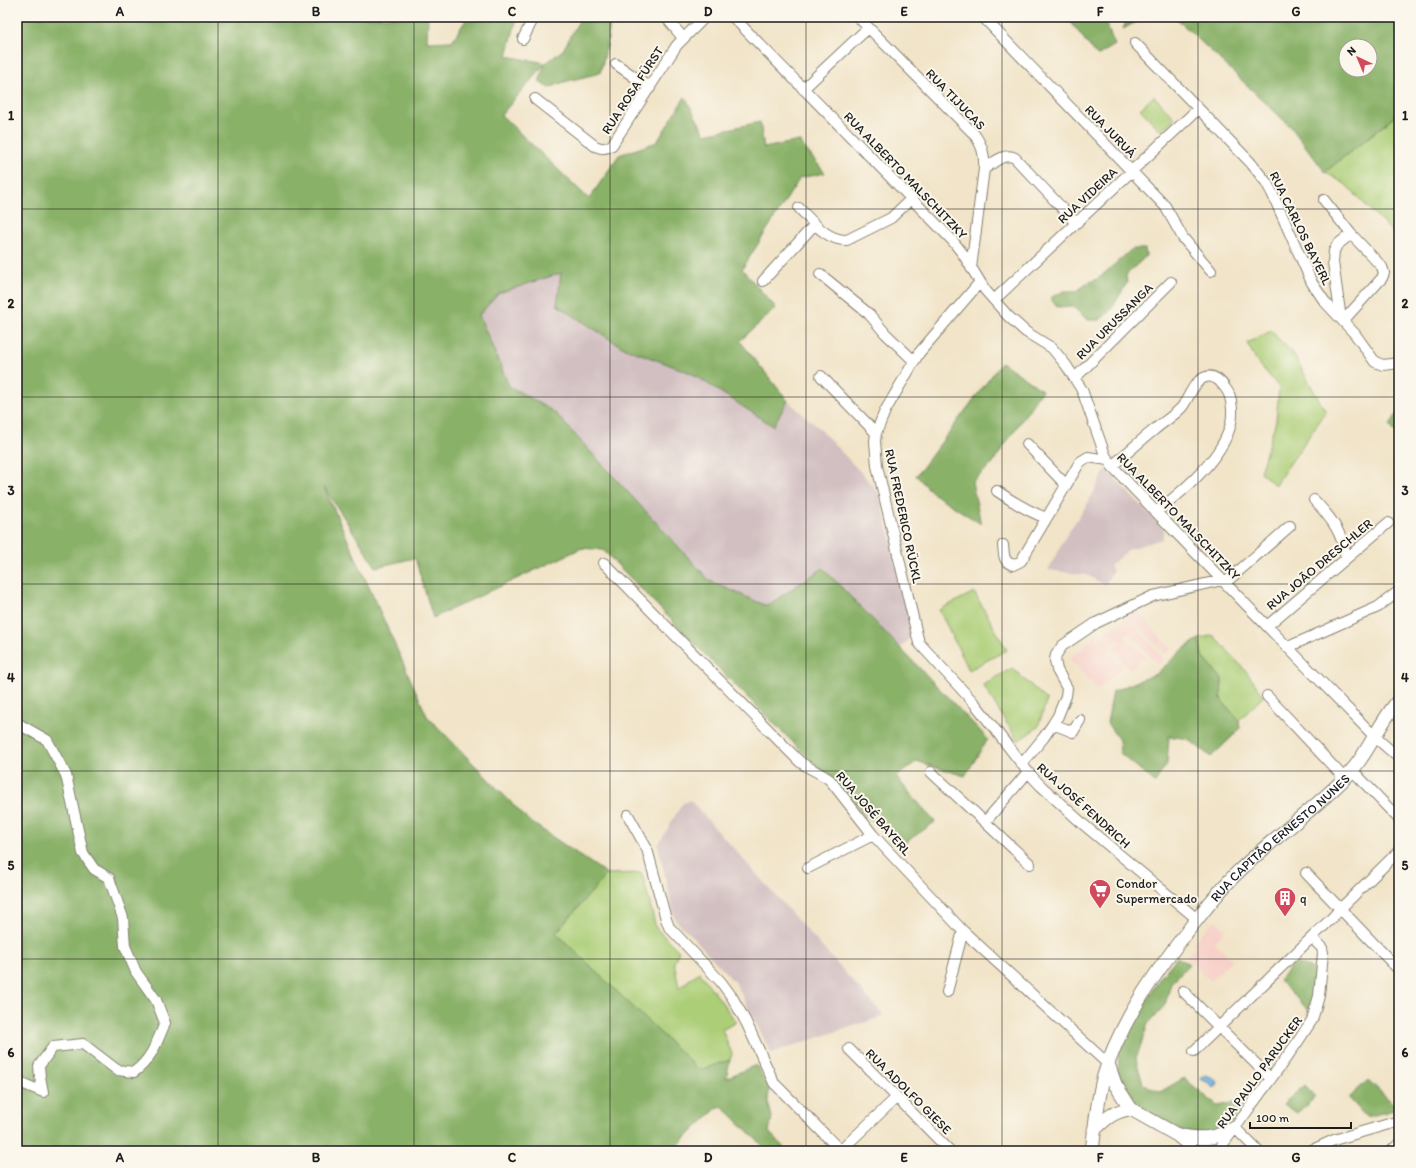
<svg xmlns="http://www.w3.org/2000/svg" width="1416" height="1168" viewBox="0 0 1416 1168" font-family="Itim,sans-serif">
	<style>
		.built { fill: #f7d1c9 }
		.industrial { fill: #d2bfc1 }
		.green { fill: #acce77; stroke: #64754a }
		.forest { fill: #89b168; stroke: #526642; fill-rule: evenodd }
		.water { fill: #67afde; stroke: #42667d }
		.lines { fill: none; stroke-linecap: round; stroke-linejoin: round }
		.minor-casing { stroke: #868072; stroke-width: 12 }
		.major-casing { stroke: #868072; stroke-width: 15 }
		.minor { stroke: #fff; stroke-width: 10 }
		.major { stroke: #fff; stroke-width: 13 }
		.grid { fill: none; stroke: #1c1c1c; stroke-width: 1; stroke-opacity: 0.55 }
		.labels { text-anchor: middle; stroke-width: 4; stroke-linejoin: round; paint-order: stroke }
		.street-label { font-size: 13px; fill: #1c1c1c; stroke: #fbf7ec }
		.poi-label { font-size: 13px; fill: #1c1c1c; stroke: #fbf7ec; text-anchor: start }
		.neatline { fill: none; stroke: #1c1c1c; stroke-width: 1.5 }
		.grid-label { font-size: 13px; text-anchor: middle; font-weight: bold; fill: #1c1c1c }
	</style>
	<rect width="100%" height="100%" fill="#fbf7ec"/>
	<filter id="ink" filterUnits="userSpaceOnUse"><feTurbulence type="fractalNoise" baseFrequency=".025" numOctaves="2"/><feDisplacementMap in="SourceGraphic" scale="8" xChannelSelector="R" yChannelSelector="G"/><feConvolveMatrix kernelMatrix="1 2 1 2 8 2 1 2 1" color-interpolation-filters="sRGB"/></filter>
	<filter id="wash" filterUnits="userSpaceOnUse"><feTurbulence type="fractalNoise" baseFrequency=".012" numOctaves="4" result="noise"/><feDisplacementMap in="SourceGraphic" scale="16" xChannelSelector="R" yChannelSelector="G"/><feGaussianBlur stdDeviation="0.9" result="paint"/><feColorMatrix in="noise" values="0 0 0 0 0 0 0 0 0 0 0 0 0 0 0 0 0 1.4 0 .05"/><feComposite in="paint" operator="in"/></filter>
	<g filter="url(#wash)">
		<rect width="100%" height="100%" fill="#f1e4c8"/>
		<path class="built" d="M1137 612 1172 649 1165 654 1136 624 1135 626 1164 659 1158 665 1128 632 1123 636 1145 656 1130 670 1117 656 1119 654 1113 648 1120 641 1118 639 1107 650 1123 667 1098 690 1070 659 1095 636 1098 640 1109 628 1112 630 1130 613 1132 616Z
			M1215 920 1226 930 1214 942 1232 959 1211 981 1186 957 1196 946 1193 943Z"/>
		<path class="industrial" d="M561 272 622 347 691 373 773 426 788 401 821 430 878 491 917 631 900 648 824 568 767 606 710 581 554 412 509 386 479 315 499 293Z
			M1106 469 1164 530 1162 539 1130 549 1110 565 1113 571 1105 585 1087 575 1048 570 1066 536 1088 503Z
			M690 800 884 1016 771 1053 736 984 690 934 675 920 658 845 682 804Z"/>
		<path class="green" d="M1154 96 1175 118 1161 131 1140 109Z
			M1399 113V239L1345 184 1325 172Z
			M1271 331 1293 354 1326 412 1275 485 1260 472 1276 421 1279 387 1256 360 1247 343Z
			M974 592 1007 650 969 670 939 610Z
			M1213 635 1245 670 1264 696 1239 720 1221 700 1222 679 1202 656 1199 639Z
			M1012 668 1047 700 1038 727 1018 741 983 685Z
			M642 873 656 928 679 951 674 962 679 988 699 972 721 1001 736 1022 722 1030 732 1054 730 1060 699 1071 556 933 607 874Z"/>
		<path class="forest" d="M17 17H428L427 42 452 41 468 17H508L516 21 507 56 546 63 563 50 581 17H611L607 46 600 73 564 82 549 88 539 82 545 64 501 115 589 199 619 155 657 142 685 97 705 134 760 122 764 148 799 141 825 173 800 178 742 269 776 308 740 341 788 401 773 426 691 373 622 347 557 305 561 273 499 293 479 315 509 386 554 412 710 581 767 606 823 568 988 739 965 776 934 767 917 761 896 777 935 822 899 847 733 683 603 550 582 548 433 618 415 558 376 567 324 487 427 716 528 820 607 874 556 933 699 1070 730 1060 726 1078 756 1065 769 1089 768 1102 772 1117 769 1132 787 1151H768L722 1106 717 1108 675 1148 677 1151H17Z
			M1067 17H1103L1115 45 1097 56Z
			M1128 17H1145L1123 29Z
			M1175 17H1399V113L1325 172 1291 127ZM1346 46H1370V70H1346Z
			M1132 249H1145L1146 256 1126 275 1127 283 1111 310 1100 320H1088L1072 306 1057 307 1050 298 1064 291H1077L1088 283 1099 278Z
			M1002 362 1042 390 992 464 972 482 981 524 934 494 916 476Z
			M1399 409V437L1390 426Z
			M1199 639 1202 656 1222 679 1221 700 1239 720 1240 729 1211 757 1188 739 1169 736 1167 764 1155 782 1120 753 1119 740 1107 723 1113 691 1156 674 1186 647Z
			M1177 957 1189 964 1171 983 1165 1005 1148 1024 1136 1059 1143 1084 1160 1092 1184 1078 1209 1099 1219 1106 1247 1099 1236 1121 1220 1130 1199 1134 1180 1131 1139 1108 1128 1096 1118 1073 1119 1047 1160 978Z
			M1294 963 1311 968 1317 976 1312 1004 1308 1010 1279 980Z
			M1368 1080 1399 1109 1366 1117 1349 1098Z
			M1305 1085 1316 1097 1297 1113 1283 1104Z"/>
		<path class="water" d="M1205 1075 1212 1077 1218 1082 1217 1086 1213 1088 1207 1082 1202 1080 1201 1078Z"/>
	</g>
	<g filter="url(#ink)">
		<g class="lines">
			<g class="minor-casing">
				<path id="minor" d="M666 17 683 38
					M733 17 952 240 963 254 985 290 1008 316 1026 332 1052 348 1066 365 1082 390 1105 455 1112 466 1156 512 1374 736 1399 758
					M858 17 974 134C982 145 985 154 984 169L971 268
					M983 17 1165 206 1183 238 1211 271
					M523 39 534 17
					M1135 43 1250 162 1266 182 1272 193 1312 283 1325 302 1355 334 1375 362 1383 365 1399 363
					M616 64 650 88
					M803 89 868 28
					M535 99 595 146C602 149 606 149 612 145L677 45 705 17
					M984 169C994 163 1004 152 1015 158L1076 223
					M1324 200 1351 234 1382 267 1384 273 1382 278 1343 321
					M799 208C812 221 827 241 847 240L891 218 912 198
					M820 274 869 314 885 333 914 361
					M763 281 815 224
					M980 282 919 353 885 411 876 433 875 441 877 466 919 643 976 705 1028 772 1040 785 1084 825 1197 919
					M994 300 1198 109
					M1341 319 1333 262 1334 251 1337 245 1351 234
					M821 376 876 433
					M1075 378 1171 282
					M1027 444 1066 485
					M1112 466C1126 454 1140 441 1154 430 1163 422 1174 416 1182 407 1189 398 1194 380 1206 377 1215 374 1222 383 1226 389 1231 395 1231 401 1232 409 1235 448 1185 490 1156 512
					M997 491C1013 502 1028 511 1046 518
					M1314 500C1331 518 1343 533 1346 558
					M1003 545C1004 554 1003 562 1013 565L1021 561 1080 462 1088 457 1108 460
					M604 563 799 761C809 769 821 773 830 780L873 835 963 931 1108 1064
					M1225 583 1290 526
					M1267 626 1388 523
					M1288 647 1378 607 1399 591
					M1267 696 1345 779
					M17 723 47 740 66 775 83 853 94 869 109 878 123 918 125 946 136 972 156 1000 165 1023C157 1042 151 1060 134 1072L117 1070 83 1044 53 1047 39 1066 40 1077 43 1092 17 1081
					M1053 724 1058 716 1066 696 1067 688 1057 670 1055 660 1056 655 1062 646 1096 623 1153 596 1222 580
					M1022 764 1044 737 1053 724 1073 732 1080 720
					M1352 770 1399 819
					M931 772 1030 864
					M628 815 647 849 666 919 669 927 721 982 732 997 746 1022 774 1083 841 1151
					M985 822 1028 772
					M808 868 873 835
					M1306 873 1399 970
					M1183 991 1219 1027 1194 1051
					M947 992 963 931
					M849 1049 950 1151
					M1271 1079 1219 1027 1331 919 1340 909 1399 851
					M1235 1128 1258 1151
					M840 1151 897 1097
					M1218 1151 1297 1043 1312 1020 1319 996 1323 953 1322 948 1312 938
					M1310 1151 1334 1140 1399 1121
					M1391 1151 1399 1144"/>
			</g>
			<g class="major-casing">
				<g id="major">
					<path d="M1108 1064 1115 1084 1131 1109 1177 1135 1188 1144 1193 1151"/>
					<path d="M1094 1130C1105 1119 1115 1110 1131 1109"/>
					<path d="M1179 1135C1200 1140 1216 1139 1235 1128"/>
					<path id="s1" d="M1092 1151C1095 1127 1097 1103 1103 1079 1119 1023 1155 973 1190 928 1206 908 1221 888 1239 871 1273 838 1311 812 1344 779 1367 757 1378 724 1399 700"/>
				</g>
			</g>
			<use href="#minor" class="minor"/>
			<use href="#major" class="major"/>
		</g>
	</g>
	<path class="grid" d="M218 17V1151M414 17V1151M610 17V1151M806 17V1151M1002 17V1151M1198 17V1151M17 209H1399M17 397H1399M17 584H1399M17 771H1399M17 959H1399"/>
	<defs>
		<g id="supermarket-pin" transform="scale(1.15)"><path d="M0 17L-7.5 6A9.5 9.5 0 1 1 7.5 6Z" fill="#d1495b" stroke="#fbf7ec"/><path d="M-6-5.5h2.5l.6 2H6L4.5 2H-2.5L-4.4-4H-6ZM-1.5 3.2a1.3 1.3 0 1 0 .1 0ZM3 3.2a1.3 1.3 0 1 0 .1 0Z" fill="#fff"/></g>
		<g id="building-pin" transform="scale(1.15)"><path d="M0 17L-7.5 6A9.5 9.5 0 1 1 7.5 6Z" fill="#d1495b" stroke="#fbf7ec"/><path d="M-4-6H4V6H1V3H-1V6H-4ZM-2.5-4.3h1.7v1.8h-1.7ZM.8-4.3h1.7v1.8H.8ZM-2.5-1h1.7V.8h-1.7ZM.8-1h1.7V.8H.8Z" fill="#fff"/></g>
	</defs>
	<g fill-rule="evenodd">
		<use href="#supermarket-pin" x="1100" y="890"/>
		<use href="#building-pin" x="1285" y="898"/>
	</g>
	<g class="labels">
		<g class="street-label">
			<text transform="translate(632 90) rotate(-57)" y="5">RUA ROSA FÜRST</text>
			<text transform="translate(956 99) rotate(46)" y="5">RUA TIJUCAS</text>
			<text transform="translate(1111 131) rotate(46)" y="5">RUA JURUÁ</text>
			<text transform="translate(906 175) rotate(46)" y="5">RUA ALBERTO MALSCHITZKY</text>
			<text transform="translate(1087 195) rotate(-43)" y="5">RUA VIDEIRA</text>
			<text transform="translate(1301 228) rotate(64)" y="5">RUA CARLOS BAYERL</text>
			<text transform="translate(1114 321) rotate(-45)" y="5">RUA URUSSANGA</text>
			<text transform="translate(904 516) rotate(78)" y="5">RUA FREDERICO RÜCKL</text>
			<text transform="translate(1179 516) rotate(46)" y="5">RUA ALBERTO MALSCHITZKY</text>
			<text transform="translate(1319 564) rotate(-40)" y="5">RUA JOÃO DRESCHLER</text>
			<text transform="translate(1084 805) rotate(42)" y="5">RUA JOSÉ FENDRICH</text>
			<text transform="translate(874 813) rotate(49)" y="5">RUA JOSÉ BAYERL</text>
			<text dy="5" stroke="none"><textPath href="#s1" startOffset="376">RUA CAPITÃO ERNESTO NUNES</textPath></text>
			<text transform="translate(1259 1072) rotate(-54)" y="5">RUA PAULO PARUCKER</text>
			<text transform="translate(909 1091) rotate(45)" y="5">RUA ADOLFO GIESE</text>
		</g>
		<g class="poi-label">
			<text x="1116" y="888">Condor<tspan x="1116" dy="15">Supermercado</tspan></text>
			<text x="1300" y="903">q</text>
		</g>
	</g>
	<rect width="1416" height="1168" fill="none" stroke="#fbf7ec" stroke-width="44"/>
	<g transform="translate(1358 58) rotate(316)"><circle r="19" fill="#fbf7ec" stroke="#a29f99"/>
	<path d="M0-3L7 15L0 10L-7 15Z" fill="#d1495b"/>
	<text y="-6" font-size="11" font-weight="bold" text-anchor="middle" fill="#1c1c1c">N</text>
	</g>
	<path d="M1250 1122v6h101v-6" fill="none" stroke="#1c1c1c" stroke-width="2"/>
	<text x="1256" y="1122" font-size="12" fill="#1c1c1c" stroke="#fbf7ec" stroke-width="3" paint-order="stroke">100 m</text>
	<rect x="22" y="22" width="1372" height="1124" class="neatline"/>
	<g class="grid-label">
		<text x="120" y="16">A</text>
		<text x="316" y="16">B</text>
		<text x="512" y="16">C</text>
		<text x="708" y="16">D</text>
		<text x="904" y="16">E</text>
		<text x="1100" y="16">F</text>
		<text x="1296" y="16">G</text>
		<text x="11" y="120">1</text>
		<text x="1405" y="120">1</text>
		<text x="11" y="308">2</text>
		<text x="1405" y="308">2</text>
		<text x="11" y="495">3</text>
		<text x="1405" y="495">3</text>
		<text x="11" y="682">4</text>
		<text x="1405" y="682">4</text>
		<text x="11" y="870">5</text>
		<text x="1405" y="870">5</text>
		<text x="11" y="1057">6</text>
		<text x="1405" y="1057">6</text>
		<text x="120" y="1162">A</text>
		<text x="316" y="1162">B</text>
		<text x="512" y="1162">C</text>
		<text x="708" y="1162">D</text>
		<text x="904" y="1162">E</text>
		<text x="1100" y="1162">F</text>
		<text x="1296" y="1162">G</text>
	</g>
</svg>
